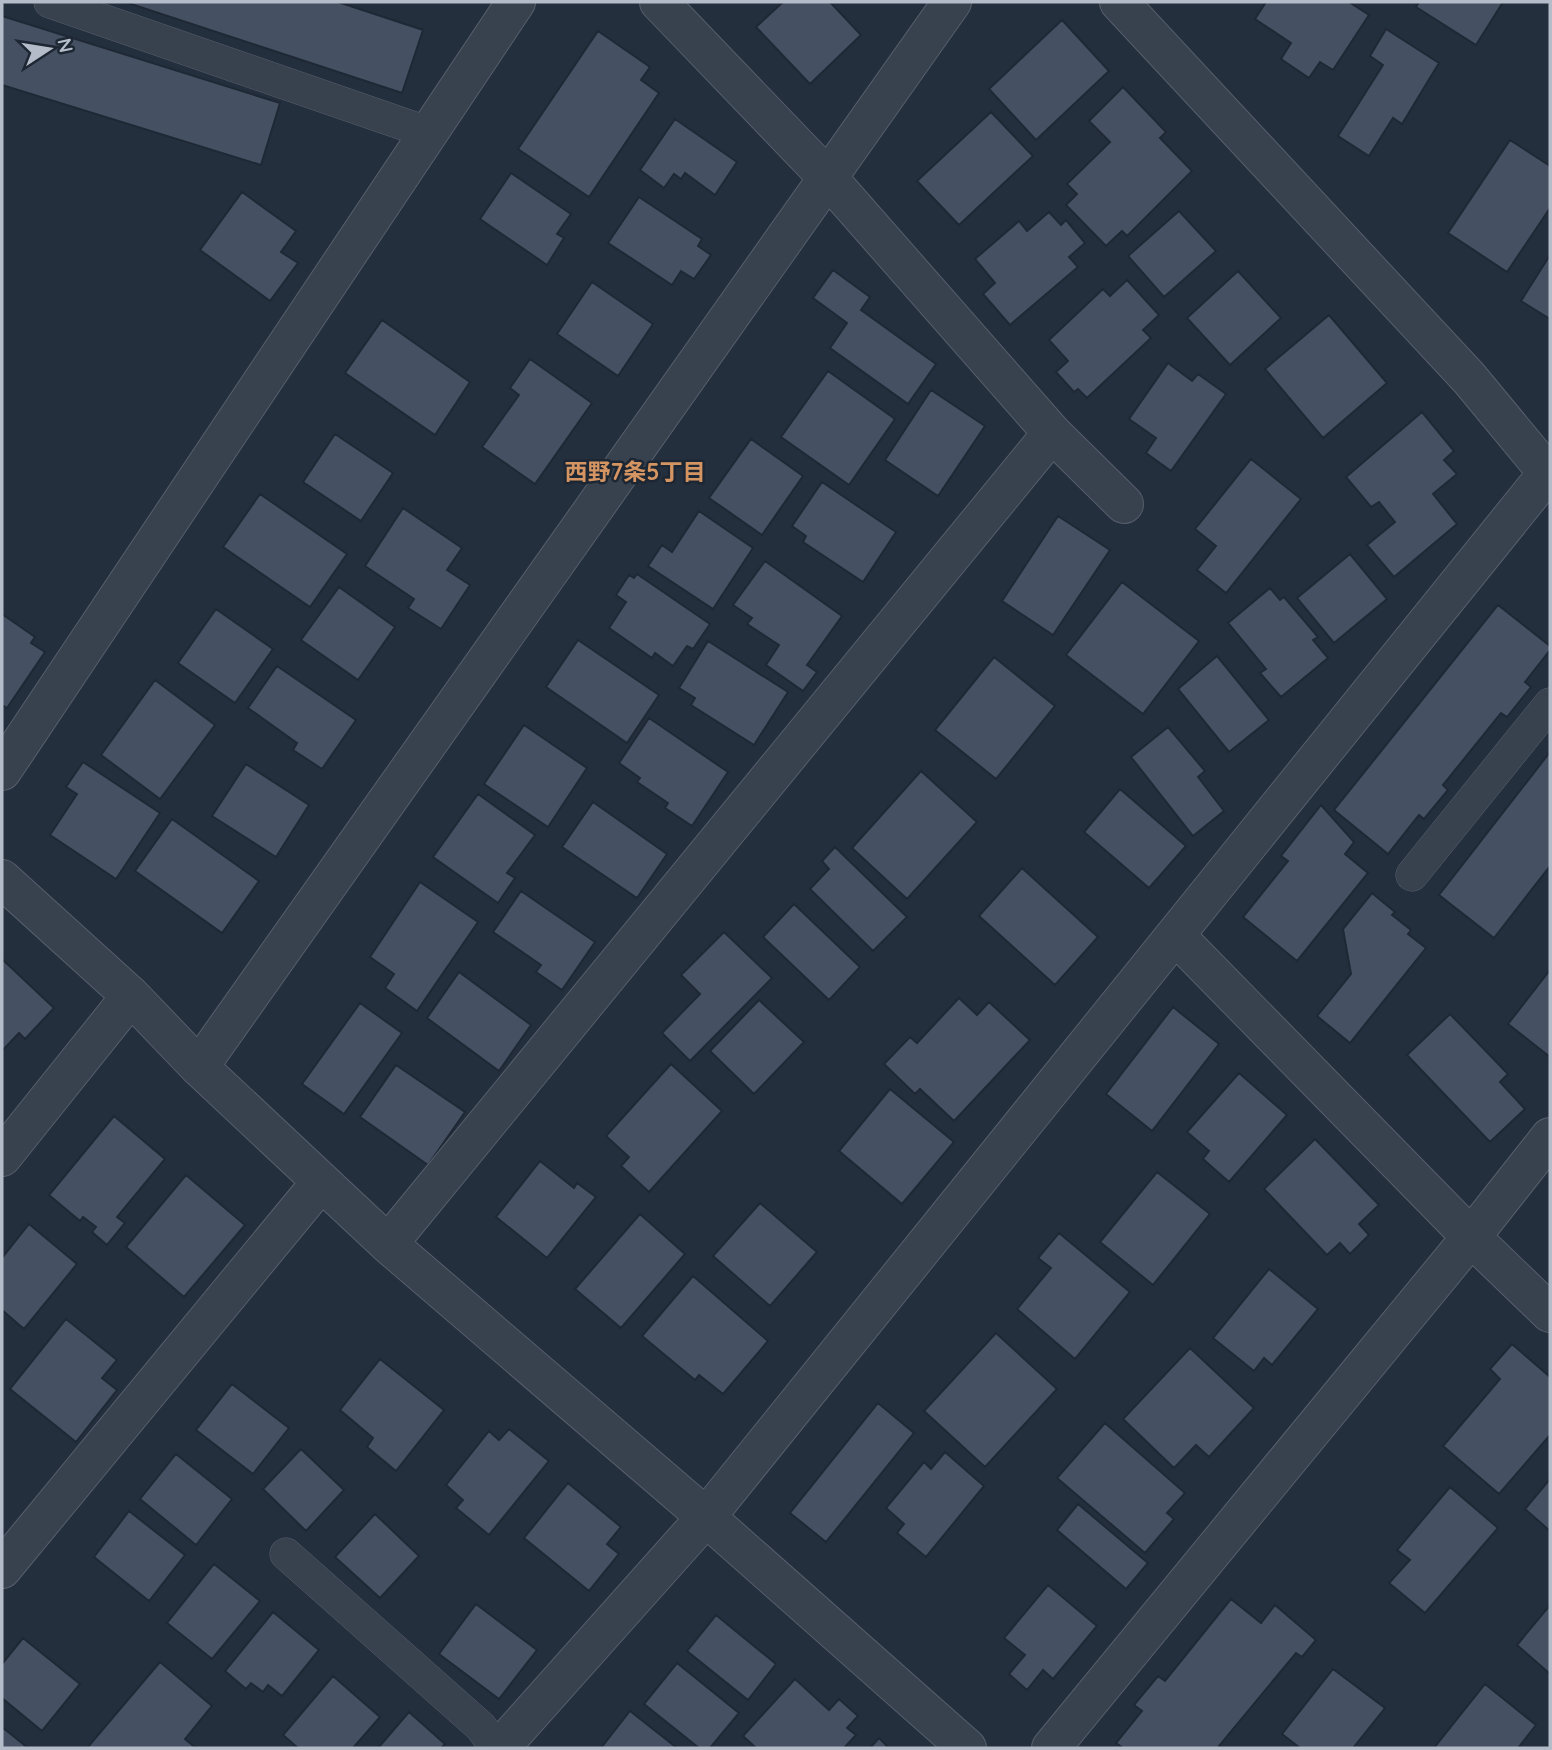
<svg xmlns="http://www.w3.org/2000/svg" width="1552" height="1750" viewBox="0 0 1552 1750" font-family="Quicksand,'Noto Sans JP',sans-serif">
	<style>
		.building { fill: #455162; stroke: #1f2835; stroke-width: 2 }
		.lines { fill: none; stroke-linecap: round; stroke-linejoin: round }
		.service-casing { stroke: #565f6c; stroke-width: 33 }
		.minor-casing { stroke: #565f6c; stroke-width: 40 }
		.service { stroke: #38414e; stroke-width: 32 }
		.minor { stroke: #38414e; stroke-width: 38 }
		.labels { text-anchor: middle; stroke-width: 5; stroke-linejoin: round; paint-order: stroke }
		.neighbourhood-label { font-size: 23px; font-weight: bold; fill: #d59563; stroke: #1d2633 }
	</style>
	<rect width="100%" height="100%" fill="#242f3e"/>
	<path class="building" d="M125 2H338L423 30 402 93Z
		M783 2H830L861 35 810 84 756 27Z
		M1266 2H1349L1369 15 1333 70 1320 62 1309 78 1281 59 1291 43 1255 19Z
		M1419 2H1503L1476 45 1416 7Z
		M2 16 280 103 261 165 2 85Z
		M1062 20 1109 71 1036 140 989 89Z
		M1386 29 1439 63 1402 124 1393 118 1369 156 1338 136 1383 65 1370 56Z
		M598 31 650 67 641 80 659 93 589 197 518 149Z
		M1123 87 1166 132 1160 138 1192 171 1127 236 1122 231 1106 246 1066 205 1077 194 1067 184 1110 142 1089 121Z
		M991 112 1033 156 959 225 917 181Z
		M675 119 737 162 715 195 685 173 681 179 674 174 664 188 640 170Z
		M1510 140 1550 166V208L1507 272 1448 233Z
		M511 173 571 214 557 234 564 238 547 265 480 219Z
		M242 192 296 231 281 252 298 263 270 301 200 250Z
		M639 197 702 239 698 246 711 255 694 279 681 271 672 285 608 243Z
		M1179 211 1216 251 1164 297 1128 256Z
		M1049 212 1061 225 1066 220 1085 243 1069 257 1078 267 1010 325 983 294 995 283 975 259 1019 221 1027 231Z
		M1550 255V319L1521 301Z
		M833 270 870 297 861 310 936 364 908 404 830 348 847 323 813 298Z
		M1238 271 1281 318 1230 365 1187 318Z
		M1127 280 1159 315 1143 330 1151 338 1087 398 1078 389 1074 392 1056 372 1068 361 1049 340 1103 289 1110 296Z
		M592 282 653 324 618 376 557 334Z
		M1329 315 1387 383 1323 438 1265 369Z
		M382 320 470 382 435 435 345 373Z
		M530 359 592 403 535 484 482 447 519 395 510 388Z
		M1168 363 1192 381 1198 374 1226 394 1171 471 1146 453 1156 438 1129 419Z
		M828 371 895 419 849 485 781 437Z
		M931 390 985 426 938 496 885 460Z
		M1422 412 1454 451 1444 460 1457 474 1433 494 1457 524 1394 577 1367 545 1395 522 1379 502 1371 507 1346 477Z
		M335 434 393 473 361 521 303 482Z
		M751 439 803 476 762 535 709 498Z
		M1251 459 1301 499 1226 593 1197 570 1216 546 1195 529Z
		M822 482 896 532 863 582 803 542 806 536 792 526Z
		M260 494 347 554 310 607 223 547Z
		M403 508 462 548 447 570 470 585 441 629 408 608 414 599 365 566Z
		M699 511 753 548 713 609 648 566 662 545 672 552Z
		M1058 516 1110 550 1053 635 1002 601Z
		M1350 554 1387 599 1334 643 1297 598Z
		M765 561 842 616 807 665 817 672 803 691 766 665 779 645 747 624 752 618 733 605Z
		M637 574 710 624 693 649 687 646 673 666 655 653 652 658 609 628 626 602 616 595 629 575 634 578Z
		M1122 582 1199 641 1143 714 1066 655Z
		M339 587 395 627 358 680 301 640Z
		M1270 588 1280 600 1284 597 1318 637 1313 640 1328 658 1281 697 1260 673 1266 669 1228 623Z
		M1498 605 1550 646V650L1525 682 1531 687 1507 717 1501 713 1443 785 1448 790 1424 819 1419 815 1388 854 1334 810Z
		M216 609 273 649 235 703 178 663Z
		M2 614 35 637 31 643 45 652 7 708 2 705Z
		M578 640 659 695 627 743 546 687Z
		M708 641 788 692 754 745 691 705 695 698 679 688Z
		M1217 656 1269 720 1229 752 1178 689Z
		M994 657 1055 706 996 779 935 730Z
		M277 666 356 720 322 769 293 750 297 743 248 708Z
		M155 680 215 725 160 799 101 755Z
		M649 718 728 772 692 826 665 808 668 803 637 782 640 778 619 763Z
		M524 725 587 768 548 827 484 784Z
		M1168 727 1205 771 1198 777 1224 811 1193 836 1131 757Z
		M1550 752V866L1494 938 1439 895Z
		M83 762 160 813 116 879 50 835 77 794 66 787Z
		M246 764 309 805 276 857 212 816Z
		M921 771 977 822 907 899 852 848Z
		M1120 789 1186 846 1149 888 1084 832Z
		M478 794 535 835 507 873 515 878 498 903 433 857Z
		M593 802 667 854 637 898 562 847Z
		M1321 805 1354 842 1345 854 1368 873 1297 961 1243 917 1288 861 1281 856Z
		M172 819 259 881 222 933 135 871Z
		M835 847 907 917 873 951 810 889 829 869 822 861Z
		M1022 868 1098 937 1055 985 979 916Z
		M420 882 478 922 417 1011 385 988 394 974 370 957Z
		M521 891 595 942 562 990 536 972 541 965 493 932Z
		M1372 893 1395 912 1392 915 1411 930 1408 934 1426 948 1350 1043 1317 1016 1351 974 1343 929Z
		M794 904 860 967 829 1000 763 937Z
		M724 932 772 978 690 1061 662 1033 700 994 681 975Z
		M2 959 54 1008 25 1039 19 1033 2 1051Z
		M1550 970V1057L1508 1024Z
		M459 972 531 1025 499 1071 427 1018Z
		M959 998 977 1015 989 1002 1030 1040 954 1121 920 1089 915 1094 884 1064 910 1037 917 1043Z
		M759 1000 804 1042 754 1094 710 1051Z
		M360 1003 402 1033 344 1114 302 1084Z
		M1173 1007 1219 1044 1152 1131 1106 1094Z
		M1450 1014 1508 1074 1500 1082 1525 1109 1490 1142 1407 1055Z
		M671 1064 722 1111 649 1192 621 1166 629 1157 606 1136Z
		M396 1065 465 1112 428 1165 360 1117Z
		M1239 1073 1287 1115 1229 1182 1203 1159 1209 1151 1187 1132Z
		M890 1089 954 1142 902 1204 839 1151Z
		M114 1116 165 1159 117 1217 125 1223 107 1245 92 1232 96 1227 83 1217 80 1221 49 1195Z
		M1315 1139 1379 1205 1359 1224 1369 1235 1350 1254 1340 1243 1327 1255 1264 1189Z
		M540 1161 574 1188 577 1183 596 1197 547 1258 496 1217Z
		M1157 1172 1210 1214 1153 1285 1100 1242Z
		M186 1175 245 1225 184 1297 126 1247Z
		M760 1203 817 1252 770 1306 713 1256Z
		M640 1214 685 1254 621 1328 575 1289Z
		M29 1224 77 1264 24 1329 2 1310V1258Z
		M1059 1233 1130 1292 1075 1359 1017 1309 1051 1268 1038 1258Z
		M1269 1269 1318 1309 1272 1365 1264 1358 1254 1371 1213 1338Z
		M693 1276 768 1341 723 1394 699 1375 695 1380 642 1336Z
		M66 1319 117 1360 102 1378 117 1390 76 1442 10 1389Z
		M996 1333 1057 1389 985 1467 924 1411Z
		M1512 1344 1550 1377V1435L1499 1494 1443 1446 1500 1379 1490 1369Z
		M1190 1348 1254 1408 1209 1457 1196 1445 1174 1468 1123 1419Z
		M380 1359 444 1410 396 1471 367 1447 373 1438 340 1410Z
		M232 1384 289 1428 253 1474 196 1430Z
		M878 1403 914 1433 826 1542 790 1513Z
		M1105 1423 1185 1493 1167 1513 1174 1519 1145 1553 1057 1478Z
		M509 1429 549 1461 489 1535 456 1508 463 1500 446 1485 489 1431 499 1440Z
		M301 1449 344 1490 306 1531 263 1489Z
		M945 1452 984 1486 926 1557 897 1533 904 1524 886 1508 924 1462 931 1469Z
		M176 1454 232 1499 196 1545 140 1499Z
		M1550 1479V1531L1525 1509Z
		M568 1483 621 1527 607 1544 619 1554 589 1591 524 1538Z
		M1450 1487 1498 1528 1425 1613 1389 1583 1410 1560 1397 1550Z
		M1078 1504 1148 1563 1126 1589 1057 1530Z
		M129 1511 185 1555 149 1601 94 1557Z
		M375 1514 419 1556 380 1598 335 1557Z
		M214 1564 260 1601 212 1659 167 1623Z
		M1048 1585 1097 1626 1053 1679 1043 1670 1027 1690 1009 1674 1025 1655 1004 1638Z
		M1231 1599 1261 1623 1275 1605 1316 1640 1302 1657 1296 1653 1219 1746 1222 1748H1123L1116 1743 1142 1711 1134 1705 1158 1676 1165 1681Z
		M476 1604 537 1650 499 1699 439 1654Z
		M1550 1605V1674L1517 1645Z
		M273 1612 319 1650 282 1696 268 1685 263 1692 251 1683 246 1689 225 1671Z
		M716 1615 776 1664 748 1700 687 1651Z
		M23 1638 80 1684 42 1731 2 1698V1664Z
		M160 1662 212 1706 185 1739 196 1748H87Z
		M677 1663 739 1713 710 1748H699L644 1704Z
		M1333 1669 1385 1708 1353 1748H1300L1282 1734Z
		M333 1676 380 1717 353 1748H298L283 1735Z
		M795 1679 829 1710 839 1699 858 1716 847 1728 856 1735 844 1748H756L743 1736Z
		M1485 1684 1536 1725 1518 1748H1434Z
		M630 1711 677 1748H601Z
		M409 1712 445 1744 441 1748H378Z
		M2 1727 28 1748H2Z
		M879 1738 889 1748H870Z"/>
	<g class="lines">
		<g class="service-casing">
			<path id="service" d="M50 2 429 133
				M1412 875 1550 704
				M286 1554 481 1727 496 1748"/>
		</g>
		<g class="minor-casing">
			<path id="minor" d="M659 2 828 178 1052 433 1124 504
				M1119 2 1469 378 1550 476
				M2 771 516 2
				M2 879 131 996 199 1067 388 1244 706 1517 967 1748
				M1175 935 1471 1237 1550 1313
				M199 1067 952 2
				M2 1157 131 996
				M388 1244 1052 433
				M2 1569 321 1182
				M500 1748 706 1517 1550 470
				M1051 1748 1471 1237 1550 1137"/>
		</g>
		<use href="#service" class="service"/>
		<use href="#minor" class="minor"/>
	</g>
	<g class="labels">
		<g class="neighbourhood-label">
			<text x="635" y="480">西野7条5丁目</text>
		</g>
	</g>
	<rect width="1552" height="1750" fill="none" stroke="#b4bcc9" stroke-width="7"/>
	<g transform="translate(49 49) rotate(78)" stroke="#1d2633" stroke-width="5" paint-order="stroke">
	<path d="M0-5L12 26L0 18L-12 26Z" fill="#b4bcc9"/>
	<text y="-10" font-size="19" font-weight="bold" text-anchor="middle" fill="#b4bcc9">N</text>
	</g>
</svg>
